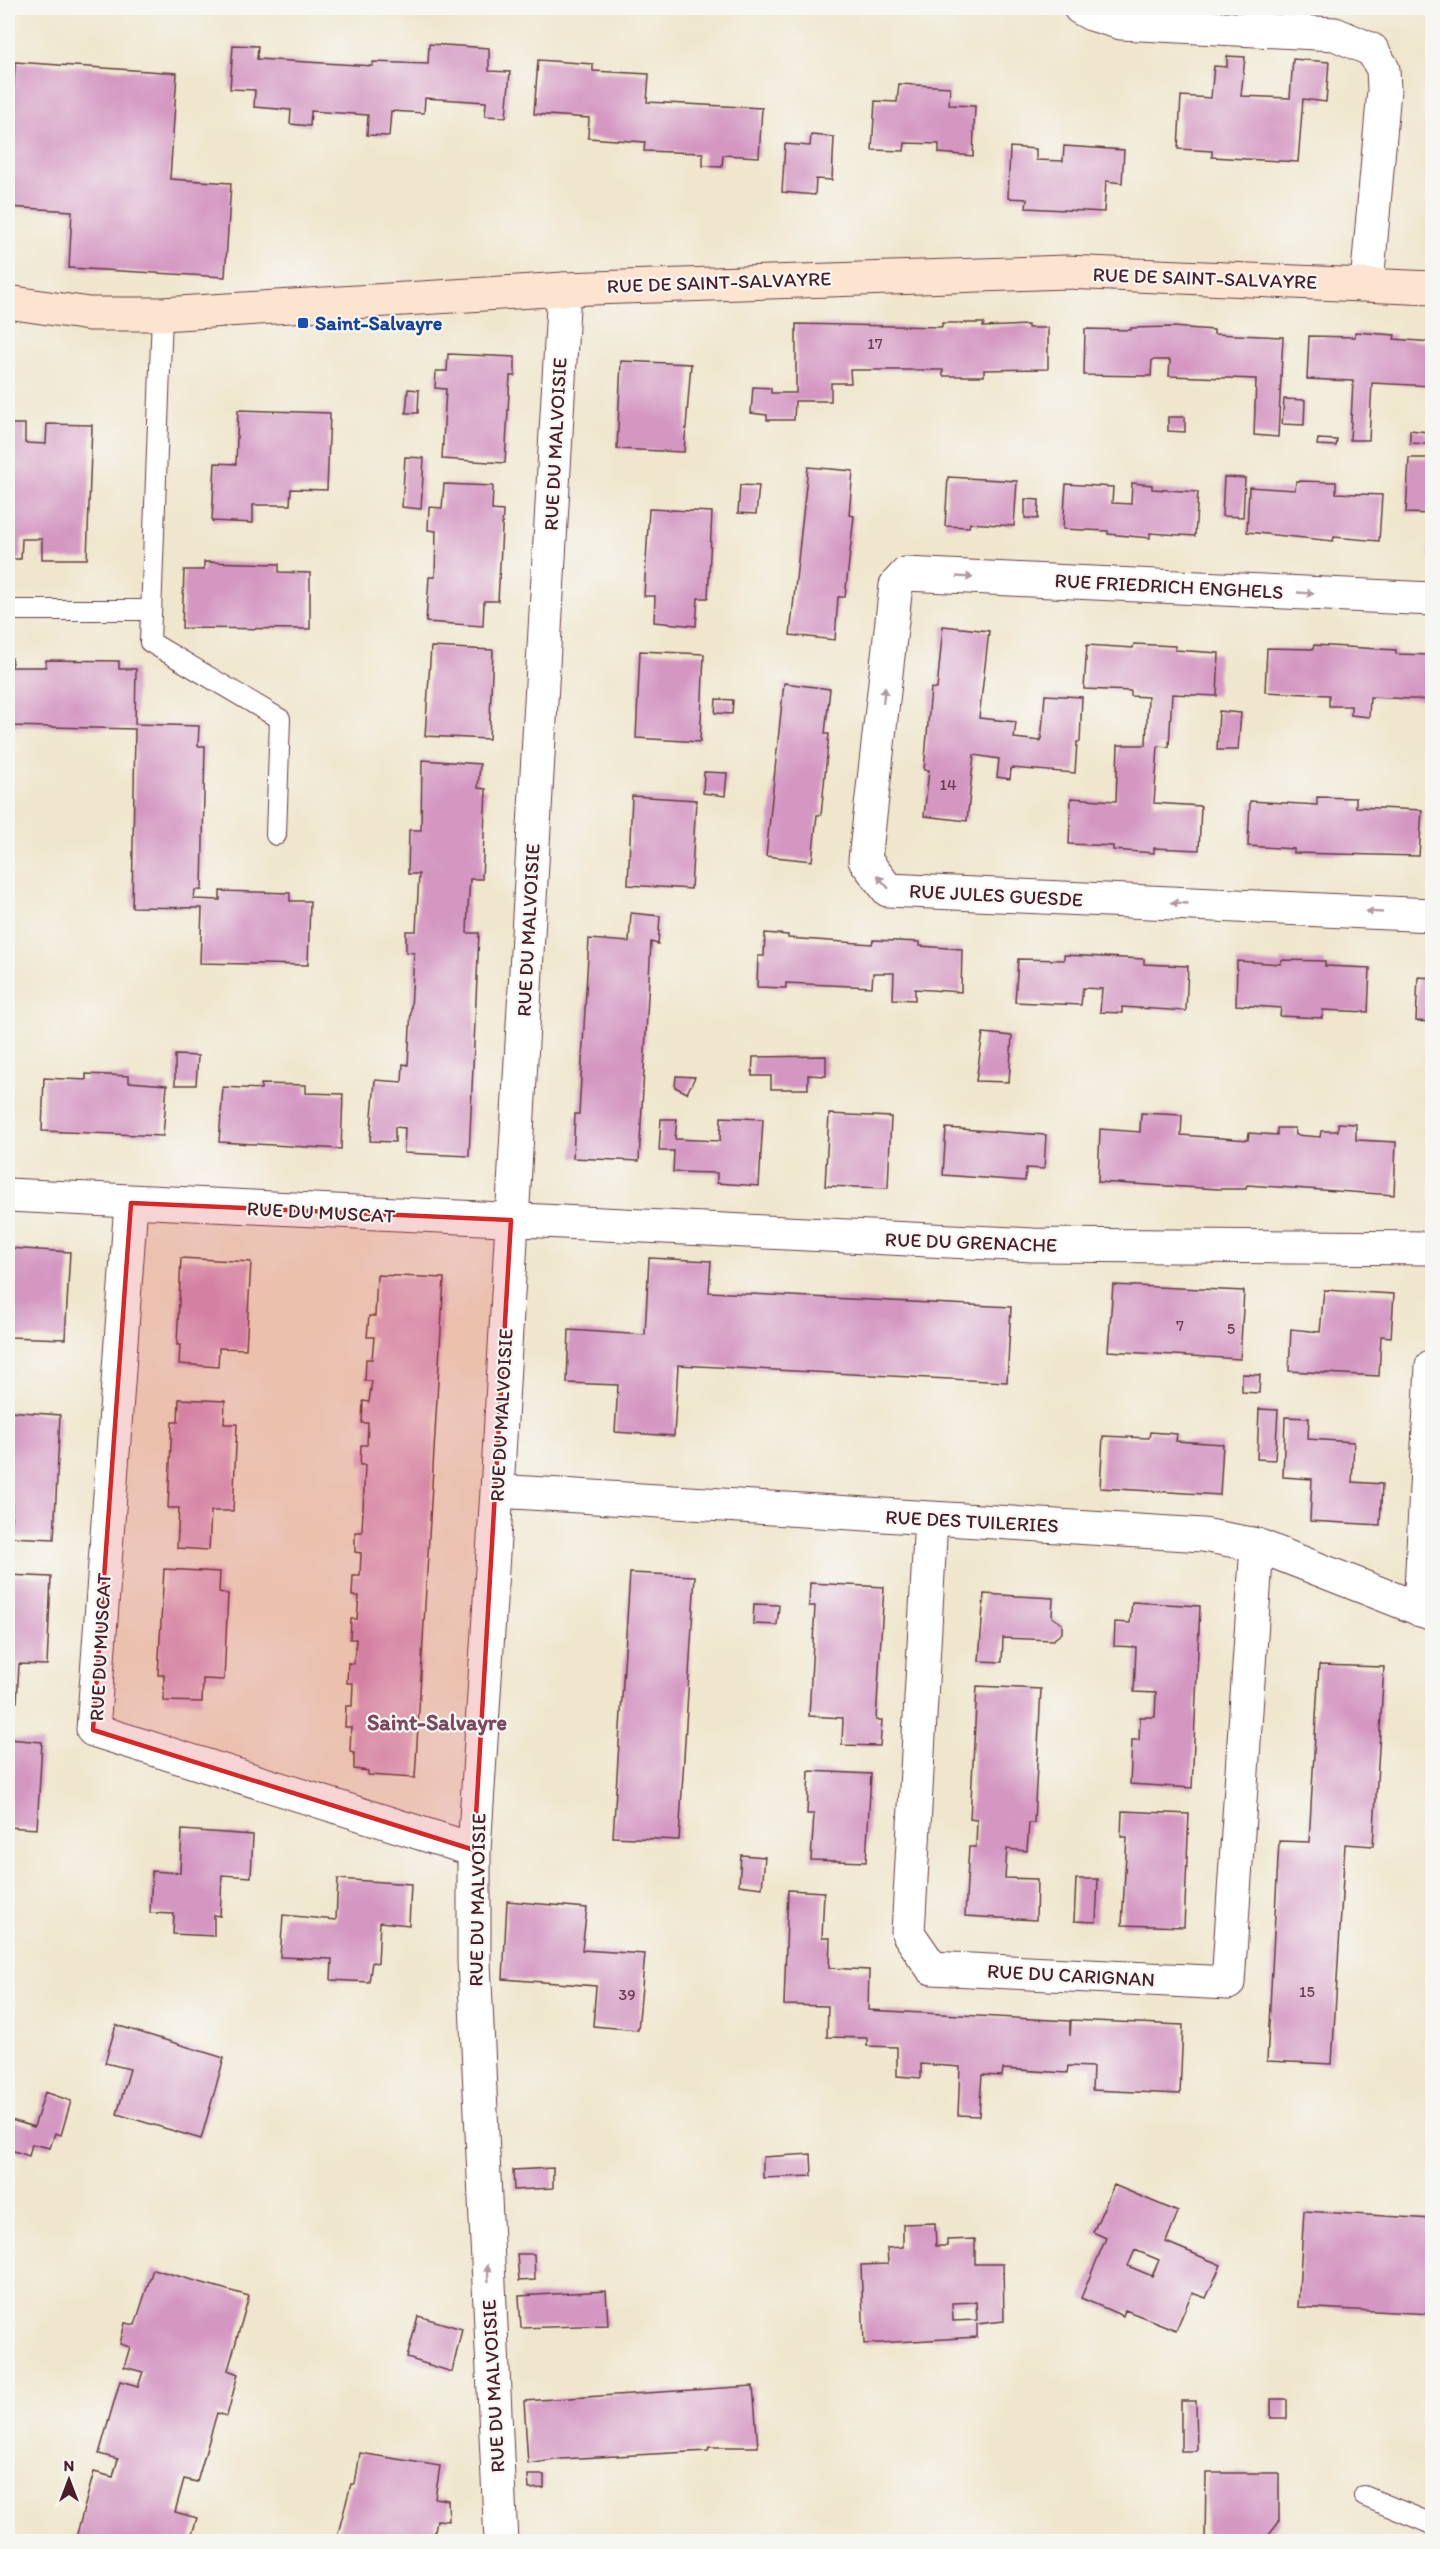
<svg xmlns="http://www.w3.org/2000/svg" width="1440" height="2549" viewBox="0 0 1440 2549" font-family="Itim,sans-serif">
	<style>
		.building { fill: #d497c2; fill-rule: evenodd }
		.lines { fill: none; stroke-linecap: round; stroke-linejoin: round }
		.lane-casing { stroke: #633d43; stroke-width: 22 }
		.street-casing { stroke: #633d43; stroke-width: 35 }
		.secondary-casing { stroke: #633d43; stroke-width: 35 }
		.lane { stroke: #fff; stroke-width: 20 }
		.street { stroke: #fff; stroke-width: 33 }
		.secondary { stroke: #fde4d0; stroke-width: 33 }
		.oneway { fill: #ae9aa0 }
		.marked { fill: #d62828; fill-opacity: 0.2; stroke: #d62828; stroke-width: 4.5; stroke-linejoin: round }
		.transit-dot { fill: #1a4fb4; stroke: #f6f6f2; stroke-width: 2 }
		.labels { text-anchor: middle; stroke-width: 4.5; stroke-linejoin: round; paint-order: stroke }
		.number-label { font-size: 16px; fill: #6c3d51 }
		.street-label { font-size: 20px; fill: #4a1f2b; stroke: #f6f6f2 }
		.transit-label { font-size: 20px; font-weight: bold; fill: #164399; stroke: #f6f6f2; text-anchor: start }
		.quarter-label { font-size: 22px; font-weight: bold; fill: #7a4960; stroke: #f6f6f2 }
	</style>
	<rect width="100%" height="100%" fill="#f6f6f2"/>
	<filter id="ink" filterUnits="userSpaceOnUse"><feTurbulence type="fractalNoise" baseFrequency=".0167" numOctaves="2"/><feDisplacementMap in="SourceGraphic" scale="12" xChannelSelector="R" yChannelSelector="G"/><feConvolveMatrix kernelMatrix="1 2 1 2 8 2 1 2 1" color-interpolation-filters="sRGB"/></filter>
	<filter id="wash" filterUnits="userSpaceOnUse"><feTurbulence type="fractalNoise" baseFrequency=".008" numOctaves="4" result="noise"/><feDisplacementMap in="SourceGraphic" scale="24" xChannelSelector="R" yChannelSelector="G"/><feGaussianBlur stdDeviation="1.35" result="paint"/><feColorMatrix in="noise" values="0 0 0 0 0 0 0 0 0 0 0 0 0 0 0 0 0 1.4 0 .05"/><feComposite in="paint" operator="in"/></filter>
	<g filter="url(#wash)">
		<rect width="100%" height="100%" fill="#f0e6cd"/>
		<g id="blocks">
			<path class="building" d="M429 44 489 48V71L510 72 506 117 485 116 486 102 425 98 424 113 391 111 389 136 367 135 368 115 311 111 310 126 290 124 291 110 254 107 255 90 230 89 233 45 258 46 257 59 373 66V62L428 64Z
				M1227 56 1245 57 1241 96 1290 98 1293 59 1329 62 1326 102 1303 99 1298 162 1212 157V151L1178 149 1181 96 1211 98 1214 66 1227 67Z
				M538 60 593 64V71L649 74 647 102 762 108 759 157 723 155 722 167 703 166V153L644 151 645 142 588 138 589 118 534 114Z
				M15 62 177 73 170 179 231 183 225 277 69 268 72 211 8 207Z
				M899 84 950 87 949 105 975 106 973 156 939 153V144L905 143 904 151 872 150 875 101 897 102Z
				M811 135 834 137 832 180 816 179 815 195 782 192 785 144 810 146Z
				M1064 146 1124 150 1122 183 1106 181 1104 212 1026 208 1027 199 1008 198 1010 147 1036 149V160L1063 161Z
				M942 323H984L983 327 1028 325V328H1048V369L984 370V376H943V370H850L851 383H831V401H795L794 420H767V415L751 413 753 387 771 388V393H796V324L942 327Z
				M1172 327 1214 330V334L1283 337 1278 437 1254 435 1256 379 1169 376 1170 360H1152L1151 376 1084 375 1085 329 1131 330V328Z
				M1355 332 1395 335 1394 339 1432 342V386L1372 383 1369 440H1350L1353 381 1307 379 1309 336 1355 337Z
				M448 354 515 357V376H510L505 463 442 459 446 389 435 388 436 371H447Z
				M621 361 691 364 684 452 617 449Z
				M408 389 419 390 418 413H406Z
				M1284 399 1305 400 1304 425 1282 424Z
				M238 410 330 413 327 490 291 489 290 505H253V523L212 521 215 463 236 464Z
				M1168 417H1185V432L1168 431Z
				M8 424H25V443L46 444 47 424 92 425 87 559H42V539H22L21 559H8Z
				M1410 430 1427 432V444L1410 443Z
				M1318 439 1337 440 1336 446 1317 445Z
				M405 457 424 458 421 509 402 507Z
				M1409 458H1432V557H1429L1430 514 1406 513Z
				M808 467 853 471 849 515 854 516 845 597H838L835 640 790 635Z
				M948 477 1017 481 1014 526 970 523 969 527 945 526Z
				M1224 477 1245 478 1243 517 1222 516Z
				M1296 481 1336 482V493L1382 495 1379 541 1334 537 1333 541 1247 532 1249 487 1295 490Z
				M1132 483 1152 485V489L1198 492 1195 536 1150 533V538L1108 534V531L1063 529 1066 484 1113 487 1112 503 1131 504Z
				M444 484 493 486 492 510 503 511 498 601H484L483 626 426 622 429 577H435L436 531 428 530 429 507 442 508Z
				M740 485 759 486 756 514 738 513Z
				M1025 499 1039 500 1038 519 1025 518Z
				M649 509 712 512 708 598H698L696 626 654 622 655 596H644Z
				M204 562 279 564V572L310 573V629L182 628 184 570H204Z
				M943 626 989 631 979 718 1016 722 1014 738 1041 741 1045 695 1082 697 1080 742H1077L1075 773 1011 768 1010 779 997 777 999 759 974 755 967 821 924 816 929 770H924L931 688 937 689Z
				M1134 644 1175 646V650L1219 653 1217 696 1172 694 1169 747 1158 746 1154 803 1201 806 1199 850 1154 848V853L1113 850V846L1069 844 1071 798 1116 801 1118 745H1146L1148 697 1131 696V691L1084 689 1087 645 1133 648Z
				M1314 645 1396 650V654L1432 655V700L1370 697 1369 717 1351 715V706H1329V695L1265 692 1267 648 1313 649Z
				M431 647 493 650 489 739 425 736Z
				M640 651 704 654 700 742 636 738Z
				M8 658H12V667H46V660L119 661V669H136L135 724 199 726 198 746H205L202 890H195L194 899 220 900V891L290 893V901H310L308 965 200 963 202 908 132 907 135 729 8 726Z
				M784 683 830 689 825 734H829L821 815H817L812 861 766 856Z
				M716 699 733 700 732 714 715 713Z
				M1219 711 1241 713 1238 750H1217Z
				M422 760 480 764 478 788 486 789 482 879H470L468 907 467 933H479L469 1156 404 1153 405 1128 395 1127V1142L370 1141 375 1080 402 1082 403 1064 408 1065 414 953 406 952V931H416L419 874H408L409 830H421Z
				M704 772 727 773 725 796 703 793Z
				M632 796 696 800 691 889 628 885Z
				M1317 797 1356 798V807L1422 810 1419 856 1294 853V849L1248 846 1250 801 1317 805Z
				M631 913 660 916 658 944 651 942 639 1161 573 1158 575 1114H579L589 939 629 942Z
				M765 933 788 935V938L872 944 873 940 920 942V946L962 949 961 992 915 989V1000L893 999 894 973H873L872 987 786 983V988L757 987 758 956H764Z
				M1064 955 1144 959V964L1188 966 1186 1011 1122 1007V1013L1100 1012 1102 989 1083 988 1081 1005 1015 1002 1018 959 1064 960Z
				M1281 960 1325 961V966L1370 968 1368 1012 1323 1010 1322 1018 1280 1016 1281 1008 1236 1005 1237 961 1281 964Z
				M1418 977 1432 978V1022L1416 1021Z
				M983 1033 1012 1036 1009 1082 976 1081Z
				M175 1055 198 1056 196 1085H175Z
				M826 1056V1076L808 1075V1089H771V1076H752L753 1057Z
				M86 1074 129 1076V1082L167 1085 163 1136 42 1131 44 1078 86 1080Z
				M676 1076 695 1077 687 1093 675 1087Z
				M261 1084 306 1085V1093L343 1094 341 1149 219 1142 223 1087 261 1089Z
				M1431 1091H1432V1119H1429Z
				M1141 1113 1182 1115 1181 1135 1248 1140 1249 1133 1277 1135V1128H1295L1296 1135 1320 1137 1321 1131H1338V1123L1356 1124V1140L1396 1142 1394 1195 1247 1185 1246 1189H1219L1098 1182 1100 1129 1140 1132Z
				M829 1114 891 1117 888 1188 825 1186Z
				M721 1117 763 1119 759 1186 717 1183V1173L673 1172 674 1151H659L661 1119H677L675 1139 720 1141Z
				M946 1128 1046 1135 1044 1169 1026 1168 1025 1181 943 1175Z
				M8 1248 70 1252 65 1339 8 1337Z
				M181 1258 251 1262 246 1349 219 1348 218 1367 179 1364 180 1345H177Z
				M649 1258 711 1261 709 1292 1011 1307 1007 1382 678 1365 674 1436 615 1432 618 1385 567 1383 569 1330 645 1335Z
				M377 1275 444 1278 415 1778 368 1775V1771L354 1769V1753L350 1752 351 1727H345L346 1706H352L353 1683H347L348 1663 354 1664 356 1639H350L351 1619H357L359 1596H352L353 1576H360L361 1553 355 1552V1532H362L365 1465H360L361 1445H367L368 1423H362L363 1401 369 1402 372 1381H365L366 1359H372L374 1337H367L369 1316H375Z
				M1113 1285 1244 1291 1240 1359 1108 1351Z
				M1324 1290 1394 1294 1391 1337 1381 1336 1379 1376 1289 1371 1291 1329 1320 1332Z
				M1242 1374 1260 1375 1259 1393 1242 1392Z
				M179 1399 225 1401 224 1424H237L233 1511H211L209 1550 177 1548 179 1508H168L172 1422H178Z
				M1259 1409 1278 1410 1275 1460 1257 1459Z
				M8 1411 60 1415 54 1539 10 1537 12 1500H8Z
				M1285 1417 1309 1418 1308 1439 1354 1442 1352 1482 1382 1484 1380 1525 1310 1521 1312 1479 1283 1477Z
				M1150 1432 1177 1434 1176 1441 1223 1444 1220 1495 1100 1488 1103 1436 1149 1438Z
				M164 1569 220 1572 219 1592 228 1594 224 1680 203 1679 202 1702 164 1701V1675H158Z
				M630 1573 695 1576 679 1840 613 1837Z
				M8 1575 51 1577 47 1665 19 1664 17 1702 8 1701Z
				M810 1583 884 1587 876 1720H882L880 1746 842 1745 843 1718 809 1716 815 1606H809Z
				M984 1594 1053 1598 1052 1617 1062 1624V1633L1053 1640 1003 1638 1002 1662 979 1661Z
				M1132 1602 1200 1606 1192 1788 1130 1784 1132 1740H1139L1140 1717H1155L1156 1693 1134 1692 1136 1647 1114 1646 1115 1622 1130 1623Z
				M754 1604 779 1605 777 1625 753 1624Z
				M1319 1665 1384 1667 1373 1846 1345 1844 1332 2064 1267 2061 1279 1841 1309 1842Z
				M977 1686 1041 1689 1034 1823H1029L1027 1851 1007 1849 1005 1878 1037 1879 1036 1920 965 1916 969 1847H976L977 1820 970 1819Z
				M8 1739 42 1742 37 1829 8 1827Z
				M809 1771 871 1774 866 1862 811 1860 814 1814H807Z
				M1431 1801H1432V1825L1427 1823Z
				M1122 1811 1189 1814 1184 1927 1122 1925 1127 1837H1121Z
				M182 1830 253 1835 251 1877 222 1875 220 1916 214 1915V1936L173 1934 174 1914 150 1913 152 1871 180 1873Z
				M741 1855 765 1857 762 1888 739 1885Z
				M338 1879 411 1884 409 1925 380 1922 378 1963 372 1962 369 1982 331 1980 332 1959 280 1957 283 1915 336 1920Z
				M1076 1879H1098L1096 1922 1074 1921Z
				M788 1890 824 1892 822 1938H830L829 1968 869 1970 868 2010 1070 2021V2036L1071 2020 1183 2025 1180 2094 1092 2090 1093 2067 1068 2066 1067 2073 1003 2069 1002 2076 982 2075 979 2116 958 2115 960 2067 921 2064V2078L897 2076V2047L867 2046V2038L827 2037 828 2006 784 2005Z
				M507 1901 587 1908 582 1950 645 1954 638 2030 593 2026 596 1986 503 1979Z
				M116 2025 224 2058 201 2139 117 2114 130 2069 105 2063Z
				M45 2092 71 2101 61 2135 55 2133 50 2148 32 2144 29 2156 8 2149V2119L34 2127Z
				M811 2154 812 2176 763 2178V2157Z
				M553 2168V2188L514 2190 513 2170Z
				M1114 2185 1178 2212 1166 2242 1221 2265 1206 2298 1192 2293 1176 2330 1125 2310 1123 2316 1081 2298 1106 2238 1093 2232ZM1135 2250 1159 2260 1152 2276 1128 2266Z
				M1304 2211 1432 2219V2314L1298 2307Z
				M935 2223 936 2246H947V2240L975 2239V2264H1003L1004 2321 977 2324V2337L864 2344 861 2265 888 2264 887 2248 903 2247V2224ZM976 2302 977 2320 953 2321 952 2303Z
				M517 2254H534L535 2280 519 2281Z
				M153 2269 249 2296 228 2370 238 2374 227 2416 217 2413 197 2482 184 2479 175 2512 197 2518 190 2541H75L94 2472 113 2477 118 2459 99 2454 120 2381 138 2386 143 2372 124 2367 130 2347 120 2344 125 2323 135 2325Z
				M606 2291 608 2325 521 2328 519 2296Z
				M418 2316 462 2329 452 2372 407 2358Z
				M753 2386 758 2447H709L708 2451 561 2459 528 2464 524 2401Z
				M1271 2399H1287V2419H1271Z
				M1181 2401H1196L1197 2451H1181Z
				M360 2453 440 2466 435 2498 448 2500 449 2521 437 2520 433 2541H336L351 2484H355Z
				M1206 2473H1279V2522L1265 2540 1205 2541Z
				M528 2475H544V2488L529 2489Z"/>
		</g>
	</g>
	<g filter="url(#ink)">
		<use href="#blocks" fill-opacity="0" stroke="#633d43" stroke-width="1.5"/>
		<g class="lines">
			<g class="lane-casing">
				<path id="lane" d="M162 314 150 642 280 719 276 835
					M8 610H151
					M1364 2496 1432 2524"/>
			</g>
			<g class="street-casing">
				<path id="street" d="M1080 8 1091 14 1121 23 1335 34 1372 50 1383 69 1384 90 1367 284
					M1432 599 906 574 896 585 865 860 888 890 1432 915
					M8 1195 1033 1245 1432 1248
					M131 1203 93 1730 474 1850
					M497 1491 1203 1535 1257 1545 1432 1614
					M931 1519 908 1933 932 1968 1228 1983 1257 1545
					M1420 1610 1432 1366
					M501 2542 474 1961V1850L497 1491 564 289"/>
			</g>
			<g class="secondary-casing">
				<path id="secondary" d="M8 302 89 314H162L564 289 1066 272 1432 288"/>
			</g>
			<use href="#lane" class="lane"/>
			<use href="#street" class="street"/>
			<use href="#secondary" class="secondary"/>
		</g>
		<defs><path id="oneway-solid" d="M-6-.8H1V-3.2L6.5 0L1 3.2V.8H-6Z" transform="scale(1.5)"/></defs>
		<g class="oneway">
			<use href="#oneway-solid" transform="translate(965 577) rotate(3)"/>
			<use href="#oneway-solid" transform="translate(1306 593) rotate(3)"/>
			<use href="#oneway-solid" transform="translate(884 695) rotate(-84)"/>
			<use href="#oneway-solid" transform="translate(883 882) rotate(-132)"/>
			<use href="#oneway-solid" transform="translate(1179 903) rotate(-177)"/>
			<use href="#oneway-solid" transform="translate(1374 912) rotate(-177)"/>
			<use href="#oneway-solid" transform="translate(488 2273) rotate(-93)"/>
		</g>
	</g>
	<path class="marked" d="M131 1203 511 1220 474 1850 93 1730Z"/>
	<rect class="transit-dot" x="297" y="317" width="12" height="12" rx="3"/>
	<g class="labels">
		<g class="number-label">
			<text x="875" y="349">17</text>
			<text x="948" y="790">14</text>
			<text x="1180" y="1331">7</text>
			<text x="1231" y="1334">5</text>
			<text x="1307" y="1997">15</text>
			<text x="627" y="2000">39</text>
		</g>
		<g class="street-label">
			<text transform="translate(1205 278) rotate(2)" y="7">RUE DE SAINT-SALVAYRE</text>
			<text transform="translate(719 282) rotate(-2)" y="7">RUE DE SAINT-SALVAYRE</text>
			<text transform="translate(555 444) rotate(-87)" y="7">RUE DU MALVOISIE</text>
			<text transform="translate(1169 586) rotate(3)" y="7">RUE FRIEDRICH ENGHELS</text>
			<text transform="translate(996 895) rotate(3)" y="7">RUE JULES GUESDE</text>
			<text transform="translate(528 930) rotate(-87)" y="7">RUE DU MALVOISIE</text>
			<text transform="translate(321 1212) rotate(3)" y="7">RUE DU MUSCAT</text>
			<text transform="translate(971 1242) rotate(2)" y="7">RUE DU GRENACHE</text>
			<text transform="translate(501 1415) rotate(-87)" y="7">RUE DU MALVOISIE</text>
			<text transform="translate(972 1521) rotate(3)" y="7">RUE DES TUILERIES</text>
			<text transform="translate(100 1647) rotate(-87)" y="7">RUE DU MUSCAT</text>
			<text transform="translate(477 1900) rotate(-89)" y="7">RUE DU MALVOISIE</text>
			<text transform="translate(1071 1975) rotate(3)" y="7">RUE DU CARIGNAN</text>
			<text transform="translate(493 2386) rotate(-93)" y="7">RUE DU MALVOISIE</text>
		</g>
		<g class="transit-label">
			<text x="315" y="330">Saint-Salvayre</text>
		</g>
		<g class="quarter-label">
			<text x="437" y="1730">Saint-Salvayre</text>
		</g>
	</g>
	<rect width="1440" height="2549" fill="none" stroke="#f6f6f2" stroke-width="30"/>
	<g transform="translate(69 2480)" stroke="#f6f6f2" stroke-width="4.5" paint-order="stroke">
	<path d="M0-4.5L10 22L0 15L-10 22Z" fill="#4a1f2b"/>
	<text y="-9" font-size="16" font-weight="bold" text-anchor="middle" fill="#4a1f2b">N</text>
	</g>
</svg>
